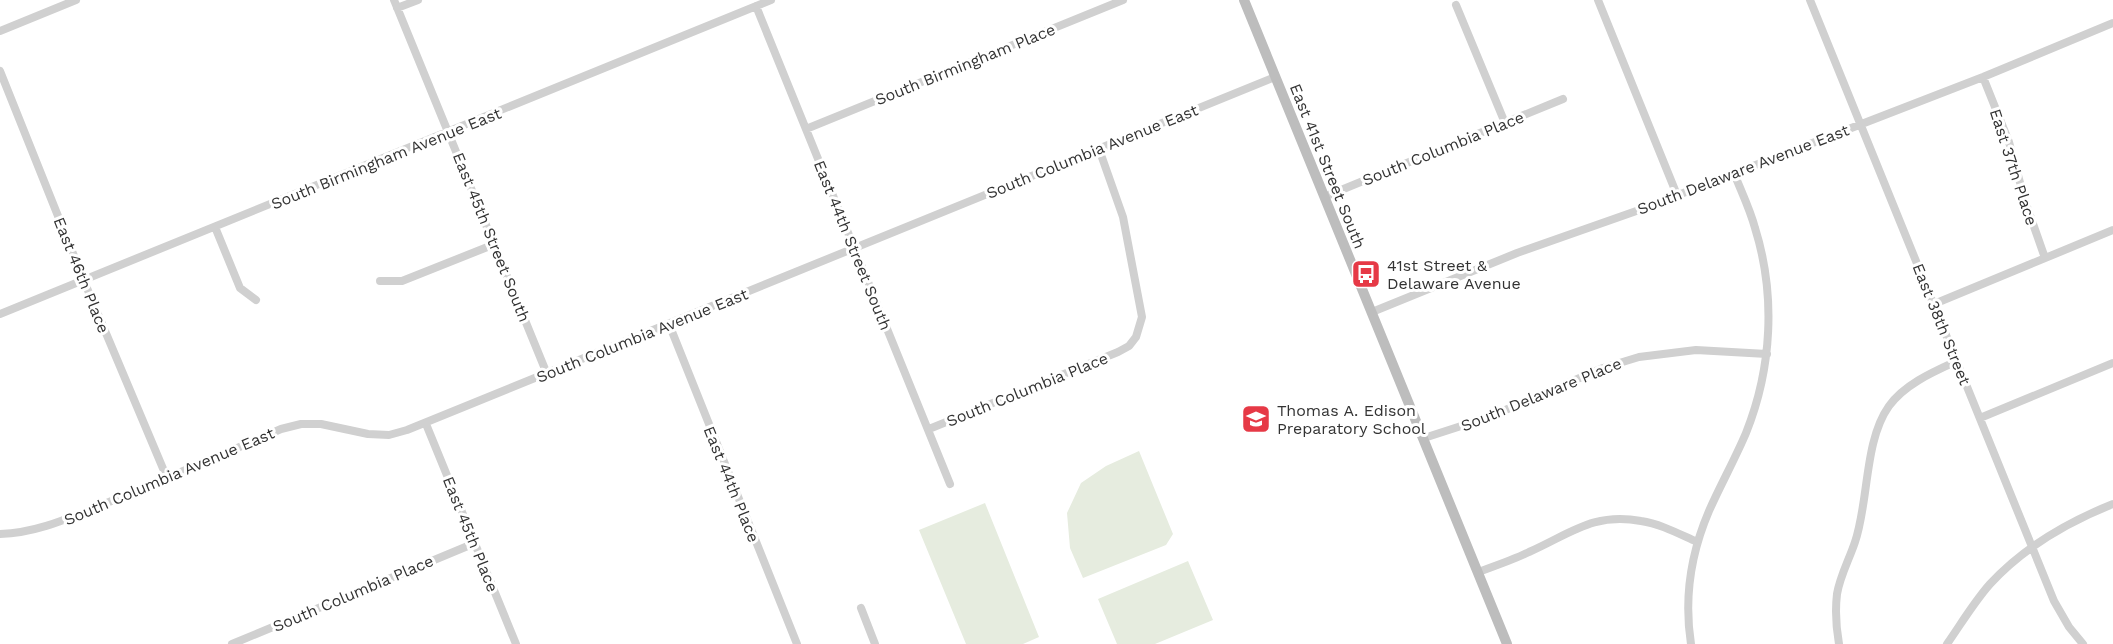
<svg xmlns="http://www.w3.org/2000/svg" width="2113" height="644" viewBox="0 0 2113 644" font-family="'Work Sans',sans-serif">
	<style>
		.green { fill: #e6ecdf }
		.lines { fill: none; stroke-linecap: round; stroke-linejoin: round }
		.street { stroke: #d0d0d0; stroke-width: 8 }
		.secondary { stroke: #bdbdbd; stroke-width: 10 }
		.labels { text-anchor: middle; stroke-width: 6; stroke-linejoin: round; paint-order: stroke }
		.street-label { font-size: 16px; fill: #333; stroke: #fff }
		.poi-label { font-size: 16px; fill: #333; stroke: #fff; text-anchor: start }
	</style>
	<rect width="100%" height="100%" fill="#fff"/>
	<path class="green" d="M1139 451 1173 534 1166 545 1083 578 1070 548 1067 513 1081 483 1106 466Z
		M985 503 1039 637 1023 644H966L919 530Z
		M1188 561 1213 620 1155 644H1117L1098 599Z"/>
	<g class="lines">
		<path class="street" d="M394 0 547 374
			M1598 0 1677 195
			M1810 0 2054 601 2069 627 2083 644
			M1456 5 1505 123
			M756 6 950 484
			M397 8 418 0
			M0 31 76 0
			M0 71 84 281 167 478
			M1983 77 2009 142 2025 201 2045 258
			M806 129 1123 0
			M1324 197 1563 99
			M215 227 240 288 256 300
			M380 281H402L495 244
			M1934 304 2113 230
			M1372 312 1517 253 1642 209 1983 77 2113 23
			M0 314 771 0
			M669 324 797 644
			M1980 418 2113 363
			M426 424 516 644
			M929 429 1118 352 1129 346 1136 337 1142 317 1123 217 1099 149
			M1424 438 1489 417 1603 368 1639 357 1696 350 1767 354
			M0 534C39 533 73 516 109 502 167 478 224 454 281 429L301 424H321L368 434 389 435 407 430 1275 77
			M1478 572C1495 566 1513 560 1529 552 1570 534 1593 512 1641 521 1661 524 1679 534 1697 542
			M861 608 875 644
			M232 644 475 543
			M1691 644C1684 599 1691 553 1709 511 1721 484 1735 459 1746 433 1772 368 1776 295 1755 228 1750 209 1741 191 1734 173
			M1839 644C1836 627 1835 611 1837 594 1840 576 1849 560 1855 542 1869 501 1864 441 1889 406 1905 384 1933 372 1957 361
			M1947 644C1961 624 1974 602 1990 584 2023 548 2068 522 2113 504"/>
		<path class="secondary" d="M1244 0 1507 644"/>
	</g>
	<defs>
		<g id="bus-square" transform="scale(1.5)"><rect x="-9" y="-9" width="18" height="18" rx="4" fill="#e63946" stroke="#fff"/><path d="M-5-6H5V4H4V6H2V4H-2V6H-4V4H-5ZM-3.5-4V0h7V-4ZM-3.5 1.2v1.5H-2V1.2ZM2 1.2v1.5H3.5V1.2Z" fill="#fff"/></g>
		<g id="school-square" transform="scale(1.5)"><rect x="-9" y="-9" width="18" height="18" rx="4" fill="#e63946" stroke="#fff"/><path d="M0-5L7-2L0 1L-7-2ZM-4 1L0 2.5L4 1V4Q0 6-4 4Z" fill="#fff"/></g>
	</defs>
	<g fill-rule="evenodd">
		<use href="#bus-square" x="1366" y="274"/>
		<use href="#school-square" x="1256" y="419"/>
	</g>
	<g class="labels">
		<g class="street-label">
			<text transform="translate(965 64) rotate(-22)" y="6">South Birmingham Place</text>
			<text transform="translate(1443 148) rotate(-22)" y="6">South Columbia Place</text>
			<text transform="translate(1092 151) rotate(-22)" y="6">South Columbia Avenue East</text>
			<text transform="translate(386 158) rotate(-22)" y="6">South Birmingham Avenue East</text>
			<text transform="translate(1328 166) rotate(68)" y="6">East 41st Street South</text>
			<text transform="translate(2014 167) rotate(72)" y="6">East 37th Place</text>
			<text transform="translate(1743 169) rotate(-21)" y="6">South Delaware Avenue East</text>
			<text transform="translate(492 237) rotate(68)" y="6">East 45th Street South</text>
			<text transform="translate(853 245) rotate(68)" y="6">East 44th Street South</text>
			<text transform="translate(82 275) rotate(68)" y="6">East 46th Place</text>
			<text transform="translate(1942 324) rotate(68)" y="6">East 38th Street</text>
			<text transform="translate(642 335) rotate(-22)" y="6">South Columbia Avenue East</text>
			<text transform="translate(1027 389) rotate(-22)" y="6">South Columbia Place</text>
			<text transform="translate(1541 394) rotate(-22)" y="6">South Delaware Place</text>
			<text transform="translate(169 476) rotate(-23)" y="6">South Columbia Avenue East</text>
			<text transform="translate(732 484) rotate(68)" y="6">East 44th Place</text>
			<text transform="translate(471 534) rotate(68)" y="6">East 45th Place</text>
			<text transform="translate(353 593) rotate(-23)" y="6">South Columbia Place</text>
		</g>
		<g class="poi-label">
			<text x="1387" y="271">41st Street &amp;<tspan x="1387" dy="18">Delaware Avenue</tspan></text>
			<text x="1277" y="416">Thomas A. Edison<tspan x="1277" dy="18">Preparatory School</tspan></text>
		</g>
	</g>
</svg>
